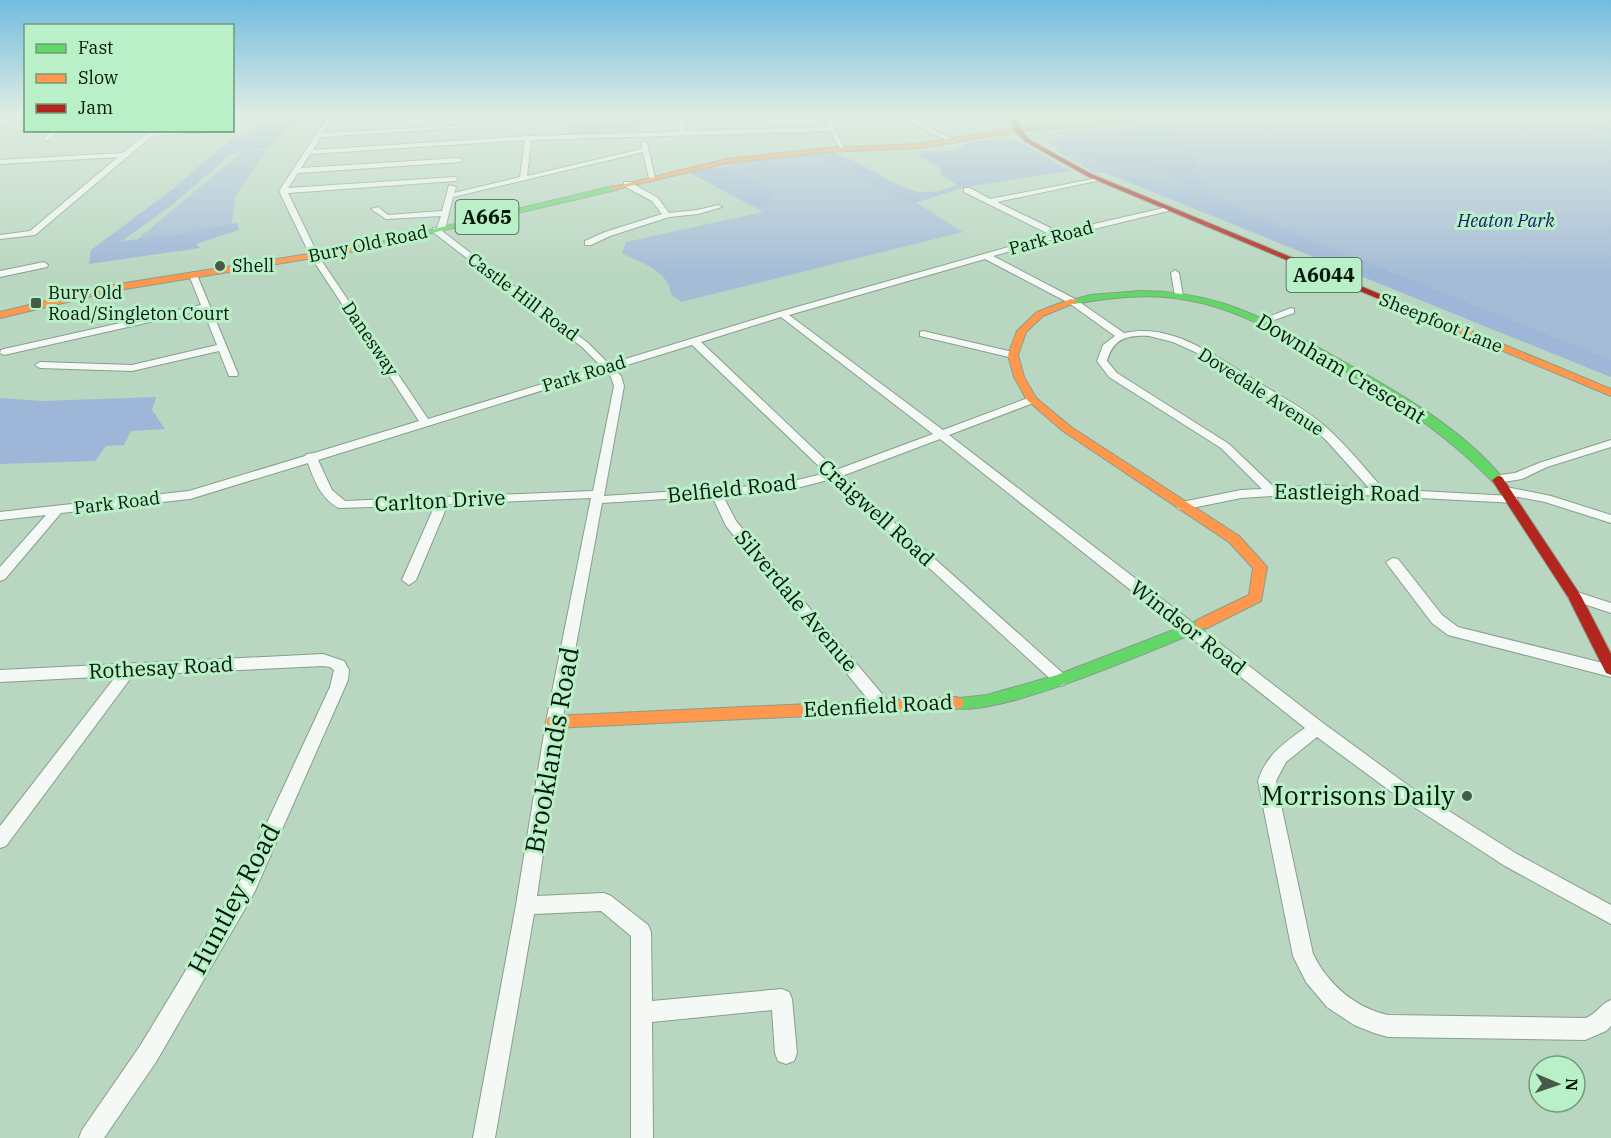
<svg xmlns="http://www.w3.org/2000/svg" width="1611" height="1138" viewBox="0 0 1611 1138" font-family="'IBM Plex Serif',serif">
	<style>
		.green { fill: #a5bcd6 }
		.forest { fill: #9eb6d7 }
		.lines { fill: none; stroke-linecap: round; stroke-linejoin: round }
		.street-casing { stroke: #889e8d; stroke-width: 2 }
		.fast-casing { stroke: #889e8d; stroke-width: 2 }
		.slow-casing { stroke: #889e8d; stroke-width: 2 }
		.jam-casing { stroke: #889e8d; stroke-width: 2 }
		.street { fill: #f4f9f6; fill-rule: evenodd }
		.fast { fill: #63d668; fill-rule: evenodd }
		.slow { fill: #ff974d; fill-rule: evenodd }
		.jam { fill: #b3261e; fill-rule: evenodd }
		.poi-dot { fill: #445b4a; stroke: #baf0c7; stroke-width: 2 }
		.labels { text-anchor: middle; stroke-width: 6; stroke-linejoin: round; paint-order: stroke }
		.far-park-label { font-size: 18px; font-style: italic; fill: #171971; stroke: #baf0c7 }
		.far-street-label { font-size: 18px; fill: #05190b; stroke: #baf0c7 }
		.far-poi-label { font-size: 18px; fill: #05190b; stroke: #baf0c7; text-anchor: start }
		.shield { fill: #baf0c7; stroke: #3b5a43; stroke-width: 1.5 }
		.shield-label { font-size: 20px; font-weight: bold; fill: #05190b }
		.street-label { font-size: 21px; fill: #05190b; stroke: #baf0c7 }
		.near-street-label { font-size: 26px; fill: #05190b; stroke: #baf0c7 }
		.near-poi-label { font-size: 26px; fill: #05190b; stroke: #baf0c7; text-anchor: end }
	</style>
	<rect width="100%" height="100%" fill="#b9d6c0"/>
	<path class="green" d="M624 116H644L643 124 636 125 634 133 622 132 628 134 567 135 574 120Z
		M1172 116H1611V377L1106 173H1094L1045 140 1058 132 1132 126Z
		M244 150H267L235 197 231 233 127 248Z
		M835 152 963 232 681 302 671 294C668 270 641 263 622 253L626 242 763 212 690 173 743 162Z"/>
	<path class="forest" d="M269 116H325L324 119 296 121 269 147 231 154 172 205 122 241 180 234 237 223 239 230 196 244 200 248 89 264 91 250 174 188 232 138 244 136Z
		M1572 116H1611V134L1595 130Z
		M1160 119C1193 119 1192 177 1212 194 1218 198 1226 201 1233 205 1256 217 1280 227 1304 237L1611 360V377L1106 173 1151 180 1186 192 1168 175 1156 168 1065 156 1056 149 1058 144 1075 141 1102 142 1113 133Z
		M1007 138C1024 140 1052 162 1070 171L965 187 909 205 824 158 799 157C844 141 872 177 911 190 924 195 945 191 957 185L942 175 940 167 919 156 922 151H954L971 142Z
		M714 168C733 167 753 185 773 190L774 193 769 196 765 206H752L690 173Z
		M156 397 152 410 165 429 131 431 124 445 106 446 95 461 0 464V398L42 401Z"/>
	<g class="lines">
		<g class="street-casing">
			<path id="street" d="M8 116H15L0 126V121Z
				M328 116H390L331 121 323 133 469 125 472 127 321 137 313 150 528 136 679 132 680 116H686L685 131 828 127 825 122 830 121 845 150H841L830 131 531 140 527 176 642 149 641 143 644 141 647 143 655 178 652 180 649 178 643 152 453 197 445 229 442 231 588 343 609 364 779 312 1051 235 964 192V188H970L990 199 1098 178 1096 181 997 202 1059 232 1168 207V211L1061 237 993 256 1075 299 1124 333C1174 322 1217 358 1258 382 1281 397 1306 409 1327 428 1347 446 1365 468 1383 489L1512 496 1516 497 1518 500 1516 503 1323 493 1241 498 1182 510 1178 509 1176 506 1178 503 1182 502 1241 490 1262 489 1221 448 1109 377 1097 361 1103 345 1115 336 1069 303 985 259 789 315 943 430 1028 398H1036V402L949 435 1323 723 1409 786 1517 854 1611 905V924L1505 866 1397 796 1317 737 1286 762 1276 781 1313 954C1328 984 1355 1008 1388 1015L1585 1018C1596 1015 1600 1004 1611 1000V1026L1606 1031 1585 1040 1388 1037 1374 1033 1354 1025 1327 1007 1306 982 1293 956 1258 781C1266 755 1284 743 1305 728L940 439 842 476 1066 676 1069 680 1066 684 1061 686 1056 684 832 479 781 492 724 495V498L736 521 888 701 890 705 888 709 882 711 876 709 726 526 712 496 602 503 562 722 537 896 604 893 611 896 648 925 651 932 652 1001 782 989 789 992 792 999 797 1053 794 1061 786 1064 778 1061 775 1053 772 1010 652 1022 653 1138H631V936L601 911 534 914 495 1138H473L516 905 546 722 591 498 448 504 416 580 409 585 402 580 435 505 339 508C321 499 314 480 308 463L190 499 61 513 5 579 0 581V567L46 515 0 520V512L189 491 305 456 307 454 314 453 419 421 311 257 279 191ZM525 140 520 177 454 193 456 187 449 185 442 211 388 215 378 207 371 209 386 219 441 216 437 228H433V232L582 347 601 366 428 419 319 257 288 193 455 181 458 179 455 177 288 188 298 173 460 162 463 160 460 158 301 168 310 154ZM781 317 933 434 836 470 701 342ZM1149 336 1173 342 1195 352 1302 419 1326 440 1369 488 1323 485 1275 488 1229 444 1117 373 1107 361C1113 338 1128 335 1149 336ZM692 345 826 473 781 484 604 496 624 386 621 376 614 369ZM605 371 611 377 614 386 593 491 345 501 332 490 318 460Z
				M830 116H890L826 120 823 118Z
				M908 116H914L916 121 957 142 952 143 912 123Z
				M53 130H60L48 140H44V138Z
				M151 130H230L152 136 35 235 0 239V235L30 231 118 157 0 164V160L123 153Z
				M624 182H630L658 198 669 213 698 210 718 205 722 207 698 214 669 217 610 236 591 245H585V241L605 232 662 214 652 201 624 186Z
				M44 262 48 265 47 267 0 277V271Z
				M1175 270 1179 273 1183 296 1179 299 1175 296 1171 273Z
				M193 272 197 275 238 374 237 376H229L219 351 132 371 40 368 35 365 40 362 132 365 217 345 203 310 4 355 0 353 1 350 4 349 201 305 189 275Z
				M1291 308 1294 309V313L1263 324 1258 321Z
				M923 331 1017 353 1018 355 1013 358 920 336V332Z
				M1611 440V447L1547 467 1522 479 1497 483 1491 479 1493 476 1515 473 1539 463Z
				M1506 487 1551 496 1611 515V523L1545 502 1502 494 1500 491 1502 488Z
				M1393 558 1398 559 1442 615 1458 627 1611 665V677L1448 635 1432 623 1388 565 1386 562Z
				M1574 591 1611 603V613L1569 599 1567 596Z
				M323 654 344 661 349 670 348 680 254 893 156 1062 104 1138H79L82 1130 140 1046 240 881 330 687 334 670 330 667 323 666 133 675 6 846 0 848V826L116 676 0 682V670Z"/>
		</g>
		<g class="fast-casing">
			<path id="fast" d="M1147 116H1162L1122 124 1051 129 1048 127Z
				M613 186 617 188 616 190 359 250 355 248Z
				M1140 291C1169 291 1197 295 1225 304 1264 317 1300 337 1335 357 1392 389 1463 428 1504 480L1502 483H1494C1439 426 1373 386 1305 348 1268 328 1230 307 1187 300 1149 293 1112 297 1074 304L1069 301 1090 295Z
				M1202 619 1207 620 1209 624 1207 628C1159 647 994 721 950 707L948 703 950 699 987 695 1057 675Z"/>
		</g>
		<g class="slow-casing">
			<path id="slow" d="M1051 125 1053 128 1028 130 919 148 828 152 727 163 613 190 609 188 727 159 828 148 919 144 1028 126Z
				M359 246H362V250L113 291 0 318V312L113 285Z
				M1071 299 1079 301 1043 316 1026 332 1018 355 1024 377 1036 398 1071 427 1239 536 1267 567 1261 601 1207 628H1197L1195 624 1197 620 1249 595 1253 568 1229 542 1063 431 1027 400 1014 377 1008 355 1017 331 1037 312Z
				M1453 326H1459L1611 389V396L1453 330Z
				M956 697 962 699 964 703 962 707 956 709 554 728 548 727 546 722 548 717 554 716Z"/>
		</g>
		<g class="jam-casing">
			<path id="jam" d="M1014 118C1019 121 1022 133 1030 140L1091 174 1461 328 1453 330 1087 176 1026 142 1016 133 1011 120Z
				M1498 476 1502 477 1581 596 1611 654V675L1606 673 1568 597 1492 480Z"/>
		</g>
		<use href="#street" class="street"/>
		<use href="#fast" class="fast"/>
		<use href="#slow" class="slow"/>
		<use href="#jam" class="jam"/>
	</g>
	<linearGradient id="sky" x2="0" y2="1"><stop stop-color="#72bcdf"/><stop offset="0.42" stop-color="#e0ede3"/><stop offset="1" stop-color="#e0ede3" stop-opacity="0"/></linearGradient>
	<rect width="1611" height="275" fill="url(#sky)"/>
	<g class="poi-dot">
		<circle cx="220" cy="266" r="6"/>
		<rect x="30" y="297" width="12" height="12" rx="3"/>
		<circle cx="1467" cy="796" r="6"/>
	</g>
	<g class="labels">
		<g class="far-park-label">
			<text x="1506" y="227">Heaton Park</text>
		</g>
		<g class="far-street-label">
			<text transform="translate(1051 238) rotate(-15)" y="6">Park Road</text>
			<text transform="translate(368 244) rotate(-12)" y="6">Bury Old Road</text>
			<text transform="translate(523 297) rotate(37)" y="6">Castle Hill Road</text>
			<text transform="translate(1441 323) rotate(22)" y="6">Sheepfoot Lane</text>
			<text transform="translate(370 339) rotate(56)" y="6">Danesway</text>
			<text transform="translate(584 374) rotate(-17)" y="6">Park Road</text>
			<text transform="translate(1261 392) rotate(33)" y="6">Dovedale Avenue</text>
			<text transform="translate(117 503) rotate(-7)" y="6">Park Road</text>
		</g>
		<g class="far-poi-label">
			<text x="232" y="272">Shell</text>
			<text x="48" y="299">Bury Old<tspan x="48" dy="21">Road/Singleton Court</tspan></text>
		</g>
		<g class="shield">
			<rect x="455.5" y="200" width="63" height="34" rx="4.5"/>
			<rect x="1286.5" y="258" width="75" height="34" rx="4.5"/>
		</g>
		<g class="shield-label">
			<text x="487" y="224">A665</text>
			<text x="1324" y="282">A6044</text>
		</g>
		<g class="street-label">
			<text transform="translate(1341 369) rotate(31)" y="7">Downham Crescent</text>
			<text transform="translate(732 489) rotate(-6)" y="7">Belfield Road</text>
			<text transform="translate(1347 493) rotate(1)" y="7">Eastleigh Road</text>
			<text transform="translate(440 501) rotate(-3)" y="7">Carlton Drive</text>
			<text transform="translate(876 513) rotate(42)" y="7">Craigwell Road</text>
			<text transform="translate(796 601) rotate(50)" y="7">Silverdale Avenue</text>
			<text transform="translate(1188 628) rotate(38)" y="7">Windsor Road</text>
			<text transform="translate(161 668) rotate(-3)" y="7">Rothesay Road</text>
			<text transform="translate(878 706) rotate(-3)" y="7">Edenfield Road</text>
		</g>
		<g class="near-street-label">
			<text transform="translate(552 750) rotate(-80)" y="9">Brooklands Road</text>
			<text transform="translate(234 899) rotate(-62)" y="9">Huntley Road</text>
		</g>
		<g class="near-poi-label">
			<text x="1455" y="805">Morrisons Daily</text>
		</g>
	</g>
	<rect x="24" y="24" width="210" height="108" fill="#baf0c7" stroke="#729a7c" stroke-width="1.5"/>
	<rect x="36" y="44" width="30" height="9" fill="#63d668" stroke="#729a7c" stroke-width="1.5"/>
	<text x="78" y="54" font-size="18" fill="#05190b">Fast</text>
	<rect x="36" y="74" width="30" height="9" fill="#ff974d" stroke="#729a7c" stroke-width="1.5"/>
	<text x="78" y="84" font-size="18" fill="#05190b">Slow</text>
	<rect x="36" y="104" width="30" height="9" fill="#b3261e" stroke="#729a7c" stroke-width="1.5"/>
	<text x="78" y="114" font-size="18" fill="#05190b">Jam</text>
	<g transform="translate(1557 1084) rotate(92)"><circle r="28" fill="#baf0c7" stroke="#729a7c" stroke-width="1.5"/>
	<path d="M0-4.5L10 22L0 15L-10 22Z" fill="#445b4a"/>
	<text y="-9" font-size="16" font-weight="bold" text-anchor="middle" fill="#05190b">N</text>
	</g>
</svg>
